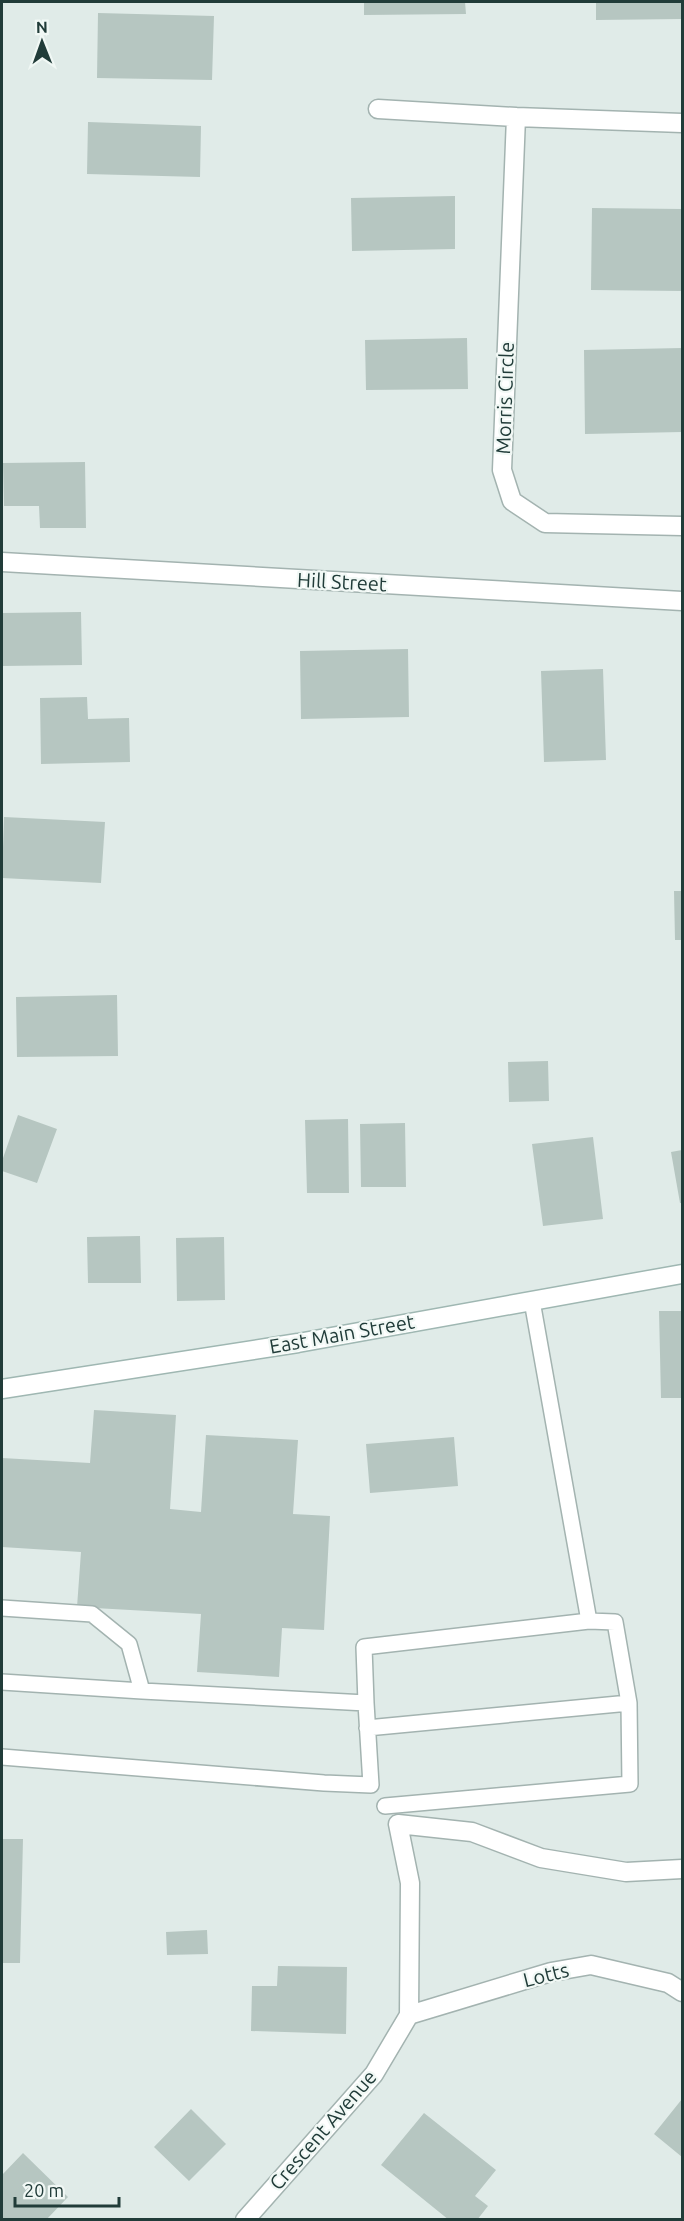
<svg xmlns="http://www.w3.org/2000/svg" width="684" height="2221" viewBox="0 0 684 2221" font-family="Ubuntu,sans-serif">
	<style>
		.building { fill: #b6c6c1 }
		.lines { fill: none; stroke-linecap: round; stroke-linejoin: round }
		.lane-casing { stroke: #a3b3b0; stroke-width: 18 }
		.street-casing { stroke: #a3b3b0; stroke-width: 21 }
		.secondary-casing { stroke: #9fb7b2; stroke-width: 21 }
		.lane { stroke: #fff; stroke-width: 15 }
		.street { stroke: #fff; stroke-width: 18 }
		.secondary { stroke: #fff; stroke-width: 18 }
		.labels { text-anchor: middle; stroke-width: 4.5; stroke-linejoin: round; paint-order: stroke }
		.street-label { font-size: 20px; fill: #213c39; stroke: #f1f8f5 }
	</style>
	<rect width="100%" height="100%" fill="#e0ebe8"/>
	<path class="building" d="M364 2H465L466 14 364 15Z
		M596 2H682V19L596 20Z
		M98 13 214 16 212 80 97 78Z
		M88 122 201 126 200 177 87 174Z
		M455 196V249L352 251 351 198Z
		M592 208 682 209V291L591 290Z
		M467 338 468 389 366 390 365 340Z
		M682 348V432L585 434 584 350Z
		M85 462 86 528H40L39 506H4L3 463Z
		M81 612 82 665 2 666V613Z
		M408 649 409 717 301 719 300 651Z
		M603 669 606 760 544 762 541 671Z
		M87 697 88 719 129 718 130 762 41 764 40 698Z
		M4 817 105 822 101 883 2 878Z
		M674 891H682V940H675Z
		M117 995 118 1056 17 1057 16 997Z
		M548 1061 549 1101 509 1102 508 1062Z
		M18 1115 57 1129 37 1183 2 1171V1161Z
		M348 1119 349 1193H307L305 1120Z
		M405 1123 406 1187H361L360 1124Z
		M593 1137 603 1219 543 1226 532 1144Z
		M682 1150V1203H680L671 1152Z
		M140 1236 141 1283H88L87 1237Z
		M224 1237 225 1300 177 1301 176 1238Z
		M659 1311H682V1398H661Z
		M94 1410 176 1415 170 1509 201 1512 206 1435 298 1440 293 1514 330 1516 324 1630 282 1628 279 1677 197 1672 201 1614 77 1607 81 1552 2 1547V1458L90 1463Z
		M454 1437 458 1486 370 1493 366 1444Z
		M2 1839H23L20 1963H2Z
		M207 1930 208 1954 167 1955 166 1932Z
		M278 1966 347 1967 346 2034 251 2031 252 1986H277Z
		M682 2099V2157L654 2134Z
		M191 2109 226 2144 189 2181 154 2147Z
		M424 2113 496 2170 475 2196 488 2206 477 2220H449L381 2165Z
		M23 2153 68 2197 46 2220H2V2175Z"/>
	<g class="lines">
		<g class="lane-casing">
			<path id="lane" d="M532 1301 589 1621
				M2 1608 92 1614 129 1644 142 1691 2 1682
				M366 1703 364 1647 589 1621 615 1622 629 1703 367 1728
				M2 1757 324 1783 371 1785 366 1703 142 1691
				M385 1806 630 1784 629 1703"/>
		</g>
		<g class="street-casing">
			<path id="street" d="M378 109 516 117
				M682 123 516 117 502 470 512 501 545 523 682 526
				M2 562 682 601
				M409 2015 551 1972 591 1965 668 1983 682 1992
				M245 2220 374 2074 409 2015 410 1883 398 1824 472 1832 541 1858 626 1872 682 1869"/>
		</g>
		<g class="secondary-casing">
			<path id="secondary" d="M2 1389 298 1343 682 1274"/>
		</g>
		<use href="#lane" class="lane"/>
		<use href="#street" class="street"/>
		<use href="#secondary" class="secondary"/>
	</g>
	<g class="labels">
		<g class="street-label">
			<text transform="translate(505 398) rotate(-88)" y="7">Morris Circle</text>
			<text transform="translate(342 582) rotate(3)" y="7">Hill Street</text>
			<text transform="translate(342 1334) rotate(-10)" y="7">East Main Street</text>
			<text transform="translate(546 1975) rotate(-14)" y="7">Lotts</text>
			<text transform="translate(323 2130) rotate(-49)" y="7">Crescent Avenue</text>
		</g>
	</g>
	<rect width="684" height="2221" fill="none" stroke="#213c39" stroke-width="6"/>
	<g transform="translate(42 42) rotate(359)" stroke="#f1f8f5" stroke-width="4.5" paint-order="stroke">
	<path d="M0-4.5L10 22L0 15L-10 22Z" fill="#213c39"/>
	<text y="-9" font-size="16" font-weight="bold" text-anchor="middle" fill="#213c39">N</text>
	</g>
	<path d="M15 2197v9h104v-9" fill="none" stroke="#213c39" stroke-width="3"/>
	<text x="24" y="2197" font-size="18" fill="#213c39" stroke="#f1f8f5" stroke-width="4.5" paint-order="stroke">20 m</text>
</svg>
